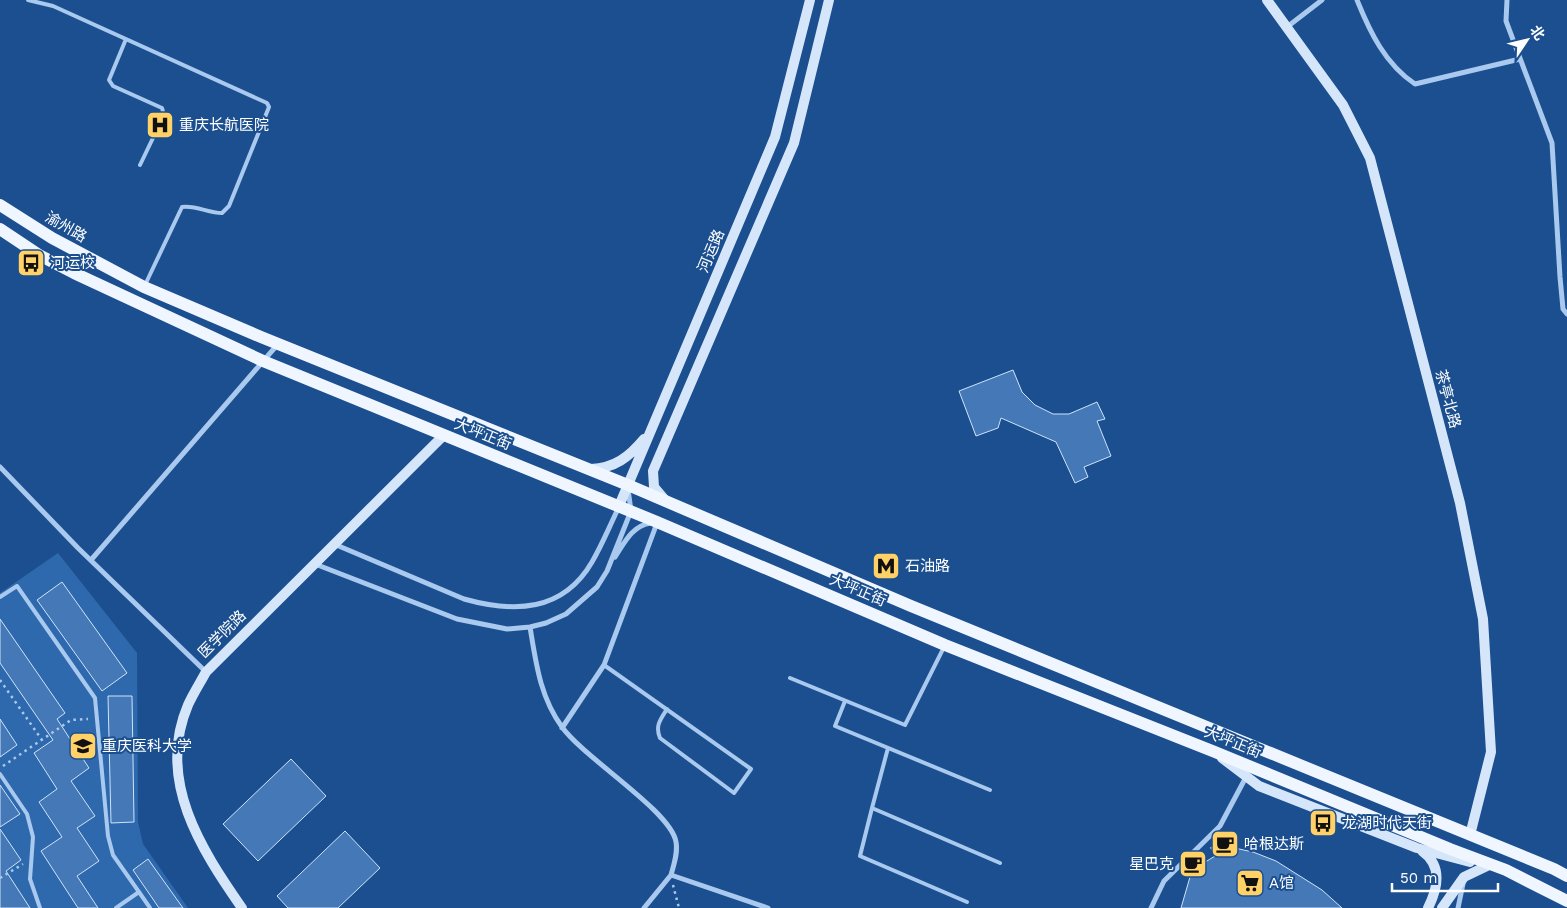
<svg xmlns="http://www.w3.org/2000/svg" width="1567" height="908" viewBox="0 0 1567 908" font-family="'Work Sans','Noto Sans SC',sans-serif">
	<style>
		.green { fill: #2e69ad }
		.building { fill: #4478b7; stroke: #cfe3fa }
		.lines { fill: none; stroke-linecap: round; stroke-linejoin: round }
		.path { stroke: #a9c9ee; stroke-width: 2.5; stroke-dasharray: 2.5 4; stroke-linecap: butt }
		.lane { stroke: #a9c9ee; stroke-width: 4 }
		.street { stroke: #a9c9ee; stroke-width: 5 }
		.secondary { stroke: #d6e6fa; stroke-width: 10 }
		.primary { stroke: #f0f6ff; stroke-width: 12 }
		.labels { text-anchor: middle; stroke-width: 4; stroke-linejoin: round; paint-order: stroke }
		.poi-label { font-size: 15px; fill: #fff; stroke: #1b4f8f; text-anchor: start }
		.street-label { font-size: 15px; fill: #fff; stroke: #1b4f8f }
	</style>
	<rect width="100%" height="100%" fill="#1b4f8f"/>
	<path class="green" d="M58 553 137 653 138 822 143 844 188 908H0V593Z"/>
	<path class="building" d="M1013 370 1022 392 1035 405 1053 414H1069L1097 402 1105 419 1097 421 1111 456 1084 467 1088 477 1075 483 1056 442 1001 418 998 428 976 436 959 391Z
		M62 582 127 673 102 691 37 600Z
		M0 619 65 713 57 719 89 768 71 781 95 816 77 828 99 861 77 876 98 908H78L41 851 62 837 39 802 57 789 34 753 53 740 0 663Z
		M108 696H132L134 822 111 823Z
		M0 719 17 745 0 757Z
		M291 759 326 796 258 861 223 824Z
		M0 785 20 814 0 827Z
		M0 829 21 860 6 871 30 908H0Z
		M345 831 380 868 338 908H288L277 896Z
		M1230 847 1253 852 1276 861 1322 890 1342 908H1181L1192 870Z
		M148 859 183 908H159L133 870Z"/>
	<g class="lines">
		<path class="path" d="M0 680 42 740
			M3 766 71 720 88 719
			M1211 847 1216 856
			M0 878 23 864
			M673 885 679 908"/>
		<path class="lane" d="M28 0 53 6 267 103 269 107 229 206 222 213C208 213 196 205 182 207L145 285
			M126 39 109 80 113 86 162 108 164 115 140 165
			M0 597 17 586 95 698 108 836 113 855 139 892 116 908
			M604 665 751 769 734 793 660 738C655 726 660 720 667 709
			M790 678 905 725 944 647
			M845 701 835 726 990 790
			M888 748 872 808 1000 863
			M0 774 27 814 33 837 30 879 40 908
			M872 808 860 856 967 902
			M139 892 150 908"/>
		<path class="street" d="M1357 0C1370 32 1385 64 1415 84L1520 59
			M1507 0 1506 21 1552 143 1560 277 1563 309 1567 314
			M1287 27 1322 0
			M0 467 78 548 206 672
			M334 544 464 599C514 613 563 612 592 562 602 545 610 525 619 507
			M615 557C625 542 631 527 650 523
			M91 560 278 344
			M315 564 457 619 507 629 530 627 546 623 566 614 597 587 607 571 631 511 628 489
			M530 627C536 663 540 697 562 727 584 758 671 811 676 842 678 853 674 864 671 875L768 908
			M562 728 604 665 657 523
			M644 908 671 875
			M1151 908 1164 881 1220 826 1246 777
			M1458 908 1463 884"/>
		<path class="secondary" d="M1267 0 1343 105 1370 158 1460 503 1483 619 1491 752 1470 835
			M591 469C615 468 629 457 644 439
			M665 500 654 487 653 471 794 143 829 0
			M619 506 775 137 810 0
			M1222 758 1259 786 1417 848 1470 862
			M1422 851C1443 866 1438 888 1428 908
			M242 908C201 849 156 780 188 705 193 694 200 683 206 672L443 436
			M1442 908 1464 877 1487 866"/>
		<path class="primary" d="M0 205 52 238 144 287 261 337 628 485 911 606 1554 869 1567 876
			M0 229 39 255 74 273 263 361 657 522 945 645 1215 752 1450 849 1506 870 1567 901"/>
	</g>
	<defs>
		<g id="hospital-square" transform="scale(1.4375)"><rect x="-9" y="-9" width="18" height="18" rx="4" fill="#ffd166" stroke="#1b4f8f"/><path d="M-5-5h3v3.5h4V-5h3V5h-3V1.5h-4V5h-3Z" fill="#111"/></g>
		<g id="bus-square" transform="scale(1.4375)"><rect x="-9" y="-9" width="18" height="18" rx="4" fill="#ffd166" stroke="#1b4f8f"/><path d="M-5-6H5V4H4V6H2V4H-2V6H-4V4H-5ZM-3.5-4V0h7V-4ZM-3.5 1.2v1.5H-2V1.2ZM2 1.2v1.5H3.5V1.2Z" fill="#111"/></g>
		<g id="metro-square" transform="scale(1.4375)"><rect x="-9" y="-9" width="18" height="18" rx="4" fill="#ffd166" stroke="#1b4f8f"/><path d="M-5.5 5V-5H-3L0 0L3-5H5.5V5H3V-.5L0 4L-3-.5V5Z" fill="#111"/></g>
		<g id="university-square" transform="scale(1.4375)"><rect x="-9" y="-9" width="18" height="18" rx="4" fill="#ffd166" stroke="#1b4f8f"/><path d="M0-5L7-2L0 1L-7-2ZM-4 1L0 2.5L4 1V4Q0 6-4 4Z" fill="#111"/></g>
		<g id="cafe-square" transform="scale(1.4375)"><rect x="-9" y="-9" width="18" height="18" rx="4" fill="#ffd166" stroke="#1b4f8f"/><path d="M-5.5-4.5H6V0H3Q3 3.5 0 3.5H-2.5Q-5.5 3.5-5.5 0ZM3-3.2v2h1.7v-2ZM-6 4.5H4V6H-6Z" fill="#111"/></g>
		<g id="supermarket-square" transform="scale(1.4375)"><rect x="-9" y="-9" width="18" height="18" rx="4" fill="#ffd166" stroke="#1b4f8f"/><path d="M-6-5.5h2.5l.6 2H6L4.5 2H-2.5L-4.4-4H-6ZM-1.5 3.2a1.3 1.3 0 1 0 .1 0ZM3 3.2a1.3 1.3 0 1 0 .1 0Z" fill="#111"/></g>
	</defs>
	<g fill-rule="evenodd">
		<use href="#hospital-square" x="160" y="125"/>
		<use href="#bus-square" x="31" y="263"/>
		<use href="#metro-square" x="886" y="566"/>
		<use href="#university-square" x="83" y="746"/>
		<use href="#bus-square" x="1323" y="823"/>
		<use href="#cafe-square" x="1225" y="844"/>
		<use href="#cafe-square" x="1193" y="864"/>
		<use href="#supermarket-square" x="1250" y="883"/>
	</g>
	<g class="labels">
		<g class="poi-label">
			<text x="179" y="130">重庆长航医院</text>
			<text x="50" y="268">河运校</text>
			<text x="905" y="571">石油路</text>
			<text x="102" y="751">重庆医科大学</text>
			<text x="1342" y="828">龙湖时代天街</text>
			<text x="1244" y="849">哈根达斯</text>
			<text x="1174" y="869" text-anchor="end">星巴克</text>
			<text x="1269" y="888">A馆</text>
		</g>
		<g class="street-label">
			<text transform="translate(66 227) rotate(30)" y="5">渝州路</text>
			<text transform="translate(711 251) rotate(-67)" y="5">河运路</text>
			<text transform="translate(1448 399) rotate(75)" y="5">茶亭北路</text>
			<text transform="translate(483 434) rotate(22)" y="5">大坪正街</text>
			<text transform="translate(858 590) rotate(23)" y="5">大坪正街</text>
			<text transform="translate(222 634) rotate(-45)" y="5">医学院路</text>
			<text transform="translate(1233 742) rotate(22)" y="5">大坪正街</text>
		</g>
	</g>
	<g transform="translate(1527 40) rotate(55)" stroke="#1b4f8f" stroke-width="4" paint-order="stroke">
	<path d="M0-4L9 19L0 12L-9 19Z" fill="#ffffff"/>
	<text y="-8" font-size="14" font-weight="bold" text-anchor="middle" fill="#ffffff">北</text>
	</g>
	<path d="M1392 883v8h106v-8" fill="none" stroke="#ffffff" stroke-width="2.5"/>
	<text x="1400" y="883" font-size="15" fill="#ffffff" stroke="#1b4f8f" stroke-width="4" paint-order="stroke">50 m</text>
</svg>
